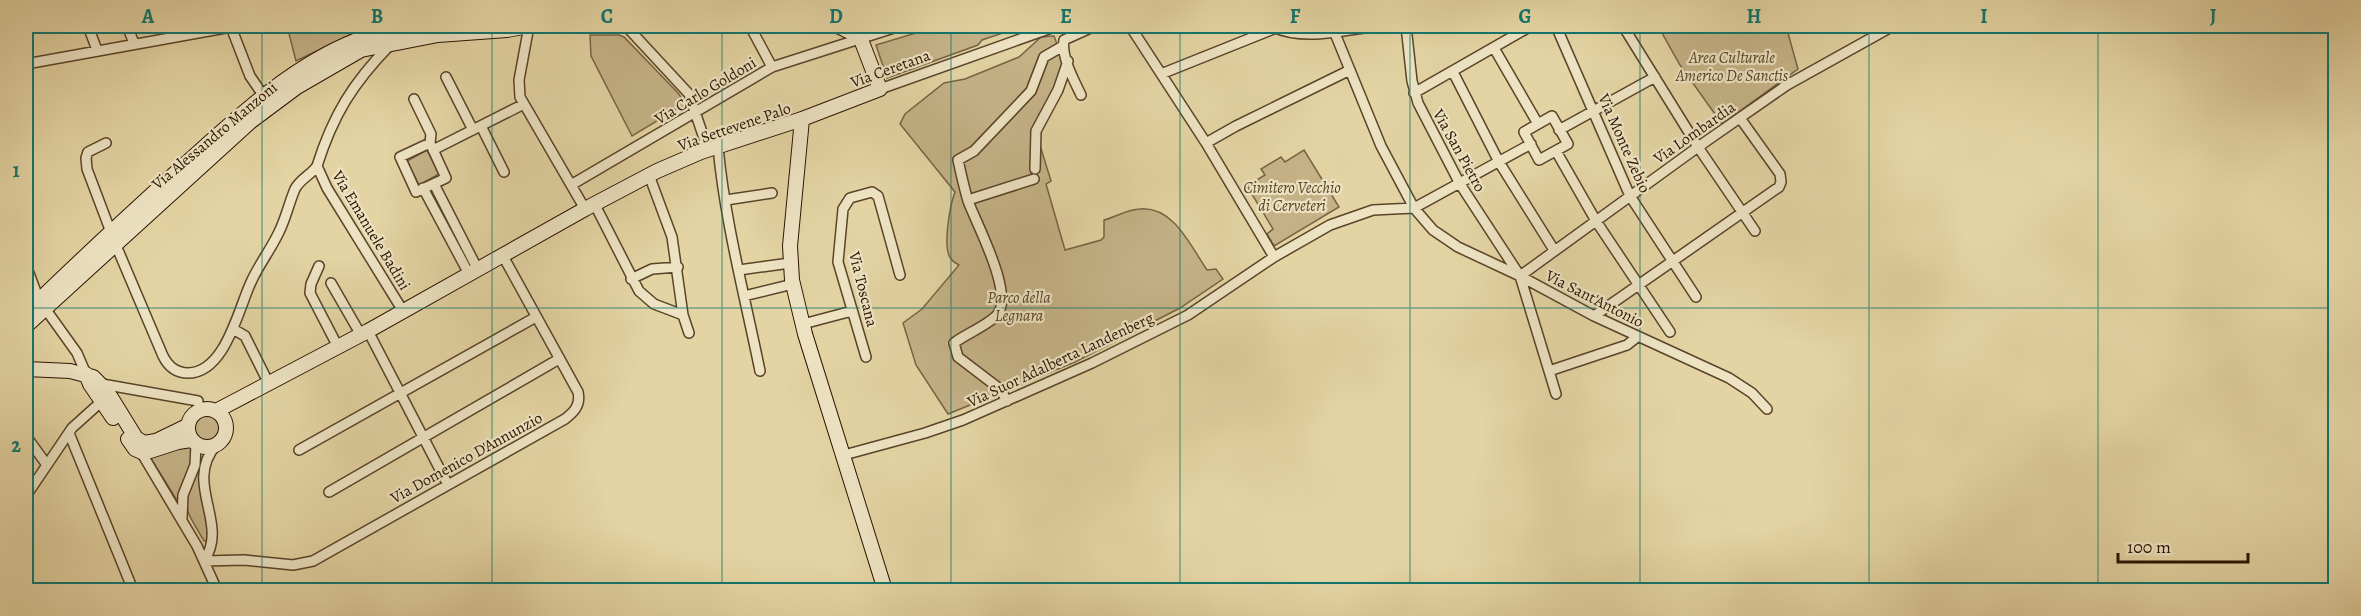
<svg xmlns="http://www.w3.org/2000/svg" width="2361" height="616" viewBox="0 0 2361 616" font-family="Alegreya,serif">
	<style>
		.green { fill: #c5b387; stroke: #786344; stroke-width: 1.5 }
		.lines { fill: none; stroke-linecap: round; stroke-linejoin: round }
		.street-casing { stroke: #594329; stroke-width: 12 }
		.secondary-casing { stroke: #2b1300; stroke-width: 16 }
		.street { stroke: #ede3c3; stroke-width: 9 }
		.secondary { stroke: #ede3c3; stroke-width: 14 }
		.grid { fill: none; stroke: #0f766e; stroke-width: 1.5; stroke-opacity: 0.55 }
		.labels { text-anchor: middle; stroke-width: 4.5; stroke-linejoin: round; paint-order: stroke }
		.park-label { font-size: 16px; font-style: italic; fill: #594328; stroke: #ede3c3 }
		.street-label { font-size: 16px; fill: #2b1300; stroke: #ede3c3 }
		.neatline { fill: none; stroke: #0f766e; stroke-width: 2 }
		.grid-label { font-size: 20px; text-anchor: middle; font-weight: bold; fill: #0f766e }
	</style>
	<rect width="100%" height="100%" fill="#e4d4a3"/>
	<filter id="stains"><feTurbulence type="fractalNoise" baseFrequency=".00333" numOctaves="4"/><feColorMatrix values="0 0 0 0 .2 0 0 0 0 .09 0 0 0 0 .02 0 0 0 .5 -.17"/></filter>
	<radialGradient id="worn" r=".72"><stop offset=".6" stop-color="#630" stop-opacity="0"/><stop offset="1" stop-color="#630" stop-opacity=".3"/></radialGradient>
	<path class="green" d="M287 26H380L358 31 296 61Z
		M939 26H1024L982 40 978 45 887 78 876 45Z
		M1658 26H1786L1798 69 1722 124 1680 65Z
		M590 35H619L624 37 678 93 685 103 683 108 680 107 632 136 591 56Z
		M1054 36 1063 60 1061 77 1031 131V173L1038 172 1039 142 1051 181 1046 184 1065 250 1101 240 1104 237V220C1115 217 1129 209 1140 209 1174 206 1191 247 1207 270L1216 269 1223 279 1180 308 1075 362 948 414 916 365 903 323 922 309 959 265C956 263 953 262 951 259 942 248 950 205 955 192L900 124 905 114 944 83 965 79 1019 57 1041 37Z
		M427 150 439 174 419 185 407 161Z
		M1304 150 1339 207 1274 246 1267 234 1273 229 1247 186 1265 175 1261 169 1281 157 1285 162Z
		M191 427a15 15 0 1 1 30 0a15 15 0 1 1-30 0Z
		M181 445 191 446C199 463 180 484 178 502L150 457Z
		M197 472 200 473 209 538 207 541H204C185 507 181 511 195 473Z"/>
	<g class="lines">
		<g class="street-casing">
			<path id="street" d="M88 26 97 50
				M127 26 134 43
				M529 26 519 80 520 97 585 209
				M626 26 689 94 708 150
				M750 26 772 67
				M1130 26 1206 143 1274 257
				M1271 26C1304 42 1343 30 1378 26
				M1406 26 1412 81 1418 103 1460 184 1520 276 1556 394
				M1556 26 1630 196 1696 297
				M1623 26 1698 147 1755 231
				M1334 31 1381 146 1414 208 1433 230 1458 247 1520 276 1594 316 1729 378 1752 393 1767 409
				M390 45C353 83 333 115 317 166L327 188 403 311
				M1494 48 1538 124
				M26 64 231 27 250 76 263 95
				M1453 72 1499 162 1554 250
				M1161 74 1276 28
				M446 77 473 130
				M880 89 1057 26
				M1414 93 1531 26
				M1081 95C1074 80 1061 57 1064 40L1095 26
				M414 99 431 134 430 143
				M1552 116 1568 144 1539 160 1524 132Z
				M481 126 504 172
				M1559 130 1655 77
				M106 143 88 152 86 158 87 169 115 243 163 356C168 366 176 373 188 373 226 373 239 306 252 280 260 263 271 249 279 232 286 218 289 203 295 189 300 179 311 175 317 166
				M430 143 446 178 416 192 400 157Z
				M1206 143 1236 126 1350 70
				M718 147C725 222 745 297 760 371
				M433 150 524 104
				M1556 151 1596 221 1670 332
				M1035 169 1036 131 1058 90 1068 61
				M649 175 672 237 683 315 689 333
				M434 184 478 270
				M571 185 772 67 900 26
				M423 188 469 274
				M726 200 772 193
				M968 200 1034 179
				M594 203 639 291 654 304 683 315
				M26 265 39 300 77 353 86 374
				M319 266 311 284 310 293 338 347
				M739 270 790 263
				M1520 276 1698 147 1787 85 1893 26
				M631 279 652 269 678 267
				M331 283 361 335
				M744 296 793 284
				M1594 316 1779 187 1781 182 1780 174 1740 118
				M803 324 852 311
				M233 329 245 336 269 384
				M368 331 448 485
				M866 357 838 262 843 209 850 198 872 192 878 196 900 275
				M1549 371 1627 345 1637 337
				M102 384 198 401
				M1007 401 1000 389 958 357 954 343C966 334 988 325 997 315 1015 295 976 223 968 201 964 187 961 174 958 160L974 151 1031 91 1044 57 1063 46
				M69 433 133 590
				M26 436 47 465
				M299 450 536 317
				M141 452 197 546 217 590
				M844 455 925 433 963 420 1092 363 1188 315 1274 257 1330 225 1373 210 1414 208 1531 144
				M329 492 559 359
				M26 496 72 428 102 401
				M182 518 183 495 195 465 196 445
				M204 561 244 560 293 565 313 561 565 419C574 412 581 405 578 392L503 256
				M204 561C230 523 183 484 216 445"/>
		</g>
		<g class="secondary-casing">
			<path id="secondary" d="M802 119 790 246 792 280 805 334 885 590
				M26 313C77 263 129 215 182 167 236 119 289 67 357 40 383 30 411 28 438 26
				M26 326 250 122 297 87 361 50 438 35 507 30 529 26
				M26 369 70 371 93 377 107 391 136 438 144 443 156 441 187 426
				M86 374 90 384 113 418
				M188 428a19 19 0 1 1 38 0a19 19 0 1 1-38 0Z
				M216 411 368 331 585 209 657 171 701 152 802 119 880 89 860 37 838 26
				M128 439 135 449 144 453 178 442 191 440"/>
		</g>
		<use href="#street" class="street"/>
		<use href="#secondary" class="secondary"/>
	</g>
	<path class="grid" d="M262 26V590M492 26V590M722 26V590M951 26V590M1180 26V590M1410 26V590M1640 26V590M1869 26V590M2098 26V590M26 308H2336"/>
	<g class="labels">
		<g class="park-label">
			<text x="1732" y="63">Area Culturale<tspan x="1732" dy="18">Americo De Sanctis</tspan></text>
			<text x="1292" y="193">Cimitero Vecchio<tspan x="1292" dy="18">di Cerveteri</tspan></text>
			<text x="1019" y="303">Parco della<tspan x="1019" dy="18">Legnara</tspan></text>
		</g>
		<g class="street-label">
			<text transform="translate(890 68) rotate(-20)" y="6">Via Ceretana</text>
			<text transform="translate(705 90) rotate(-31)" y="6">Via Carlo Goldoni</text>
			<text transform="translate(734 126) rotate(-19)" y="6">Via Settevene Palo</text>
			<text transform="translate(1694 132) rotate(-35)" y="6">Via Lombardia</text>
			<text transform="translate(214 135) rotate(-40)" y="6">Via Alessandro Manzoni</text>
			<text transform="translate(1625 143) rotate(66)" y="6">Via Monte Zebio</text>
			<text transform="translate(1460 150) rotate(61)" y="6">Via San Pietro</text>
			<text transform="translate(372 230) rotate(59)" y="6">Via Emanuele Badini</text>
			<text transform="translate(864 289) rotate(76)" y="6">Via Toscana</text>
			<text transform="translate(1595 298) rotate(27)" y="6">Via Sant'Antonio</text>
			<text transform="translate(1060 359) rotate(-25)" y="6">Via Suor Adalberta Landenberg</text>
			<text transform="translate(466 457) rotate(-29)" y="6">Via Domenico D'Annunzio</text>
		</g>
	</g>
	<rect width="2361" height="616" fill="none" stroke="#e4d4a3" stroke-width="66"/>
	<path d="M2118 553v9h130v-9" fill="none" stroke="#2b1300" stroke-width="3"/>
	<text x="2127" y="553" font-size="18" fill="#2b1300" stroke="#ede3c3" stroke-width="4.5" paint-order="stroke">100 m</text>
	<rect x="33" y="33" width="2295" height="550" class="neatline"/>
	<g class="grid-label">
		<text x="148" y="23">A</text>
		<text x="377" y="23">B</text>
		<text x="607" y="23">C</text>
		<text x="836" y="23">D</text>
		<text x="1066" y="23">E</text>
		<text x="1295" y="23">F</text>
		<text x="1525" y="23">G</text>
		<text x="1754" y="23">H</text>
		<text x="1984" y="23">I</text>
		<text x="2213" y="23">J</text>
		<text x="16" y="177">1</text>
		<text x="16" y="452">2</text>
	</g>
	<rect width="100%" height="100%" filter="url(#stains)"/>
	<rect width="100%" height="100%" fill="url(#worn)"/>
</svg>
